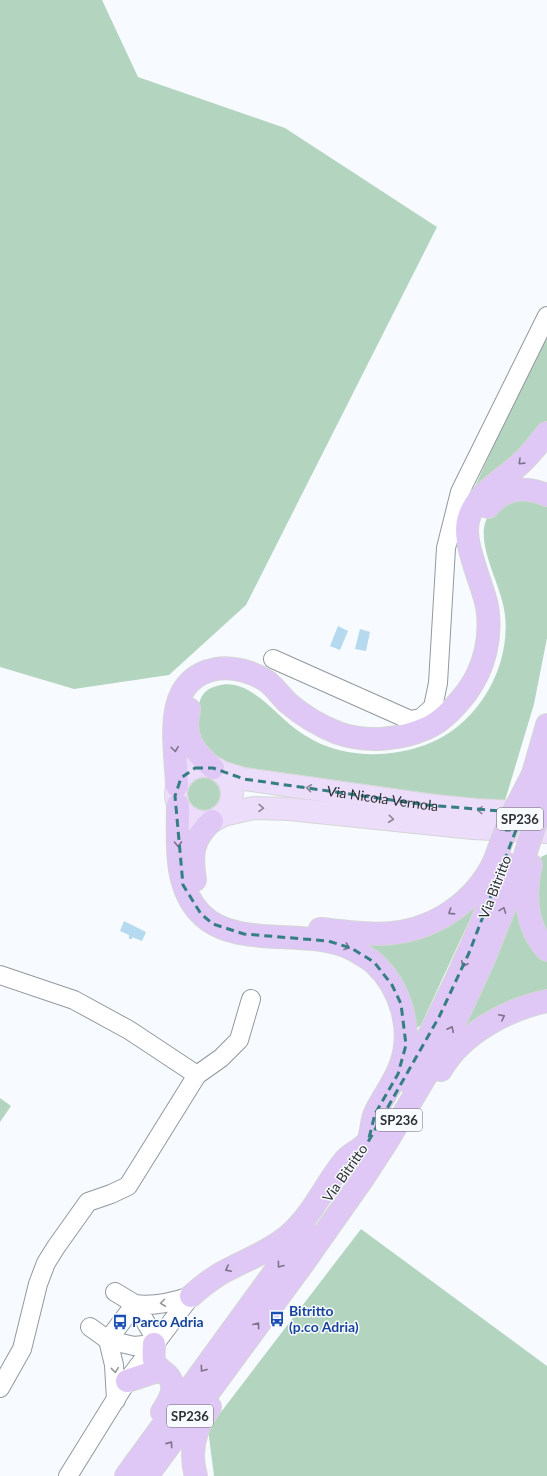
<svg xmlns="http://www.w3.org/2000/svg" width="547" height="1476" viewBox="0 0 547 1476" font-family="Lato,sans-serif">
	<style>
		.green { fill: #b3d5bf }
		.water { fill: #b5d9ee }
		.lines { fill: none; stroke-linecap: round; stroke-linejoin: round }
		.minor-casing { stroke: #92989e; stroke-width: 20 }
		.major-casing { stroke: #d5d6d6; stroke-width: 24 }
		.highway-casing { stroke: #d5d6d6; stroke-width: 24 }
		.minor { stroke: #fff; stroke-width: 18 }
		.major { stroke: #ecddfa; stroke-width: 22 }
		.highway { stroke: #dfc7f6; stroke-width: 22 }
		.highway-bridge-casing { stroke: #d5d6d6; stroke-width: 24; stroke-linecap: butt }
		.highway-bridge { stroke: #dfc7f6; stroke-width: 22 }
		.oneway { stroke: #7e748a }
		.oneway2 { stroke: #8d8696 }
		.oneway3 { stroke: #969898 }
		.marked { fill: none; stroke: #357e84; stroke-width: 3; stroke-dasharray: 8 5; stroke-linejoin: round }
		.labels { text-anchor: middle; stroke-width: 3; stroke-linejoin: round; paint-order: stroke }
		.shield { fill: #f7fbff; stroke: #6a6d70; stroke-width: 1 }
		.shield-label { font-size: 13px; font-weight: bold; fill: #2e3032 }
		.street-label { font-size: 14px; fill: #2e3032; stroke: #f7fbff }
		.transit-label { font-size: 14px; font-weight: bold; fill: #164399; stroke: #f7fbff; text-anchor: start }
	</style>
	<rect width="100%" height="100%" fill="#f7fbff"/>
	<path class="green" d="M0 0H102L138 77 285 128 437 227 246 605 169 675 74 689 0 667Z
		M547 329V426L467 504Z
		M547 499V638L534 704 504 804 229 765 218 762 195 735C197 722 196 707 202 696 206 690 210 688 217 686 246 676 273 711 293 727 299 732 306 736 313 740 346 758 390 758 425 745 476 727 511 669 505 615 502 587 481 555 484 528 486 515 494 509 502 500Z
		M188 794a16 16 0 1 1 32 0a16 16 0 1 1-32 0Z
		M547 854V936C541 924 534 898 535 885 535 875 538 866 541 857Z
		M521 896 547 959V994L459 1034Z
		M478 902 421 1025 417 1028 411 1025 344 936Z
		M0 1098 11 1106 0 1122Z
		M361 1229 547 1366V1476H214L208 1429Z"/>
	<path class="water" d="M338 626 348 631 340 650 330 646Z
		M360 629 370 632 366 651 355 649Z
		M124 921 146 932 142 941 132 937V939H129V935L120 931Z"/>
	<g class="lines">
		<g class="minor-casing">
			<path id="minor" d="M273 659 410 720 421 718 433 707 438 683 446 548 460 492 547 316
				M0 975 74 1000 129 1030 197 1075 221 1058 239 1040 251 999
				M115 1292 135 1304 152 1333 154 1344
				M135 1304C154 1307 173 1302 191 1296
				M90 1327 108 1340 134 1346 154 1344
				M108 1340 114 1365 116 1400
				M108 1340 135 1304
				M0 1388 22 1349 38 1284 46 1263 56 1247 88 1202 111 1194 128 1186 197 1075
				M68 1476 127 1381 191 1296"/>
		</g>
		<g class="major-casing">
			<g id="major">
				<circle cx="204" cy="794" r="28"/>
				<path id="s1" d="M221 772 244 779 427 805 476 810 547 813"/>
				<path d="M223 815 254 808 289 809 473 828 547 832"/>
			</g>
		</g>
		<g class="highway-casing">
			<path id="highway" d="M488 507C505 487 524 486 547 495
				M189 709C183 737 192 750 213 768
				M533 774 547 725
				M177 786C176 745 160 680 216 669 233 666 254 672 268 682 275 688 281 696 288 703 302 715 320 726 338 733 366 743 400 740 427 728 443 721 456 706 467 692 485 667 492 636 487 606 484 592 478 578 474 564 470 551 465 535 468 521 474 494 502 481 521 463 531 454 539 443 547 433
				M178 805C178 841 173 886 201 914 236 950 309 927 352 949 359 953 368 958 374 963 401 988 413 1029 401 1064 395 1082 383 1096 375 1113 371 1121 372 1133 368 1141 363 1149 351 1153 345 1160 325 1184 313 1215 288 1236 268 1253 242 1261 220 1274 210 1280 200 1288 191 1296
				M531 865C524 895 525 926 547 950
				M195 880C191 854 192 839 212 821
				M320 929C344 931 369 936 393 933 437 928 475 901 494 862
				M441 1070C461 1034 508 1009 547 1001
				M405 1080C444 1010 477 938 505 863
				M154 1344C154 1349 153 1356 154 1360 157 1370 164 1370 169 1377 177 1388 169 1401 162 1412
				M127 1381 160 1370
				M126 1476 305 1230
				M147 1476 305 1261 364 1177 388 1140 433 1064 461 1009 484 959 523 861
				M196 1476C189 1452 195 1428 210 1407"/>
		</g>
		<use href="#minor" class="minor"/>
		<use href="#major" class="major"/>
		<use href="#highway" class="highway"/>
		<g class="highway-bridge-casing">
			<path id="highway-bridge" d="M523 861 538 815 547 777
				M494 862 511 817 533 774"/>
		</g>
		<use href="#highway-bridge" class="highway-bridge"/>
	</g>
	<defs><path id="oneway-chevron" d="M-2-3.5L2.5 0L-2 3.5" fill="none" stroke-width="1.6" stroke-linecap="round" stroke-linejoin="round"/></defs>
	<g class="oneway">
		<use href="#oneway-chevron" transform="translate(521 462) rotate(136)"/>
		<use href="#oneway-chevron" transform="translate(175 749) rotate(83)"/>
		<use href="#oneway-chevron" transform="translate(178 844) rotate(89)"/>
		<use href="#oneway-chevron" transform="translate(503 910) rotate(-69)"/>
		<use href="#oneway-chevron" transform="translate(451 912) rotate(147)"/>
		<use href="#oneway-chevron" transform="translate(347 947) rotate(20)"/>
		<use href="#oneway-chevron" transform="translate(464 964) rotate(115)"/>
		<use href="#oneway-chevron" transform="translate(502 1017) rotate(-27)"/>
		<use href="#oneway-chevron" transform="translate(451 1029) rotate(-64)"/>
		<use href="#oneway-chevron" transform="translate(280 1265) rotate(127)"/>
		<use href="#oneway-chevron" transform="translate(228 1269) rotate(153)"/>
		<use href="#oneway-chevron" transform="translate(257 1325) rotate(-54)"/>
		<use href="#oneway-chevron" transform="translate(203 1369) rotate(126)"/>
		<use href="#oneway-chevron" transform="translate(170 1444) rotate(-55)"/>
	</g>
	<g class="oneway2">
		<use href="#oneway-chevron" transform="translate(309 788) rotate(-172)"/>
		<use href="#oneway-chevron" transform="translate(261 808) rotate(1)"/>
		<use href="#oneway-chevron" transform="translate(480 810) rotate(-177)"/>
		<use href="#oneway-chevron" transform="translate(391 819) rotate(6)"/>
	</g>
	<g class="oneway3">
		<use href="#oneway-chevron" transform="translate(163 1303) rotate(173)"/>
		<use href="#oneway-chevron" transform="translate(115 1370) rotate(84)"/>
	</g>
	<path class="marked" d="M195 768H213L244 779 427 805 513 812 506 830H516L469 953 439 1017 368 1142 375 1114 398 1074 406 1045 401 1004 392 985 374 962 351 948 328 941 244 934 213 924 201 914 183 885 175 796 181 778Z"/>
	<defs>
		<g id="bus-bare" transform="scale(1.2)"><path d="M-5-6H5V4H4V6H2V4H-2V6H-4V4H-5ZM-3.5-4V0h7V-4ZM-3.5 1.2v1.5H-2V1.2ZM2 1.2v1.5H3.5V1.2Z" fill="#1a4fb4" stroke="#f7fbff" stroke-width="2.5" paint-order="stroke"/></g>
	</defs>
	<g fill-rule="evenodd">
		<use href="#bus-bare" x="277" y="1319"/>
		<use href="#bus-bare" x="120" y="1322"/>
	</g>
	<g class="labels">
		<g class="shield">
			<rect x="497" y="808" width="46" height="22" rx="3"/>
			<rect x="376" y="1109" width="46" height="22" rx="3"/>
			<rect x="167" y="1405" width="46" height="22" rx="3"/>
		</g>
		<g class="shield-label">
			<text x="520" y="824">SP236</text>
			<text x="399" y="1125">SP236</text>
			<text x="190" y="1421">SP236</text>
		</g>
		<g class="street-label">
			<text dy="5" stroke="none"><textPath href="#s1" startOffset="164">Via Nicola Vernola</textPath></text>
			<text transform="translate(495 887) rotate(-69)" y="5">Via Bitritto</text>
			<text transform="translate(345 1173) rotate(-55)" y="5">Via Bitritto</text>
		</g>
		<g class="transit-label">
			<text x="289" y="1316">Bitritto<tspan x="289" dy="16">(p.co Adria)</tspan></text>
			<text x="132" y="1327">Parco Adria</text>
		</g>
	</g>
</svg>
